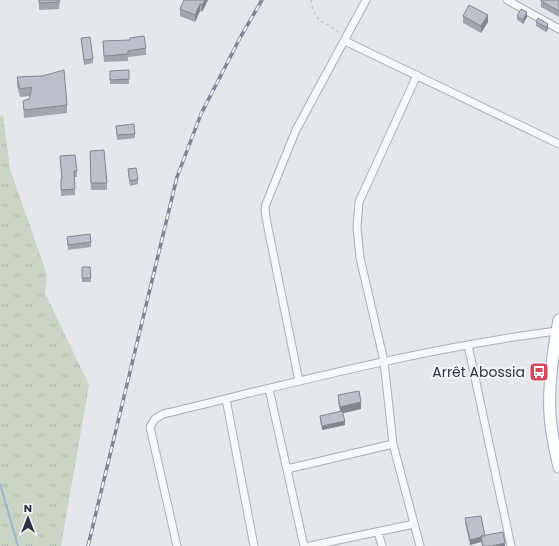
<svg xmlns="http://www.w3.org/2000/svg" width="559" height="546" viewBox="0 0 559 546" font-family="Poppins,sans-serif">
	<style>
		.grass { fill: url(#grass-tufts) }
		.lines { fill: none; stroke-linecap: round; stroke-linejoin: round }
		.stream { stroke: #9fb4cc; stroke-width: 2 }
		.street-casing { stroke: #a9aeb7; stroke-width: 9 }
		.primary-casing { stroke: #a3abb8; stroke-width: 13 }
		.path { stroke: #c2c5cb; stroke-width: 1.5; stroke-dasharray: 3 3; stroke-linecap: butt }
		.street { stroke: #f7f8fa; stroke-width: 7 }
		.primary { stroke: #fff; stroke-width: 11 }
		.rail-casing { stroke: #7d8696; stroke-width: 3.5 }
		.rail { stroke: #f4f6f9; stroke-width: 2; stroke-dasharray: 6; stroke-linecap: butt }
		.wall { fill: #a1a5ae }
		.shaded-wall { fill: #83868d }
		.building { fill: #bbc0ca; stroke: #83868d }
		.labels { text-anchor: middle; stroke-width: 4; stroke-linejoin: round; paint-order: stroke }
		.poi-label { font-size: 14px; fill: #2b3445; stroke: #f4f6f9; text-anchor: end }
	</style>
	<defs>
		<pattern id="grass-tufts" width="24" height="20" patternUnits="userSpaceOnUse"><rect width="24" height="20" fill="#c9d6c5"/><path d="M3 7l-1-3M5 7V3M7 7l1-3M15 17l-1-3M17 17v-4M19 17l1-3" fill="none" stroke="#adb8ab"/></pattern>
	</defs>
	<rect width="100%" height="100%" fill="#e4e7ec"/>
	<path class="grass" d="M3 115 10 169 47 275 45 293 89 385 61 546H0V116Z"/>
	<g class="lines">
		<path class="stream" d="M0 484 18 546"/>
		<g class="street-casing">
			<path id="street" d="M507 0 559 29
				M345 41 559 144
				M417 75 359 202 357 227 360 258 384 361 393 444 420 546
				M468 345 511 546
				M299 381 266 218 265 210 266 204 296 130 366 0
				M269 389 304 546
				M226 399 254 546
				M287 469 393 444
				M378 532 382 546
				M177 546 150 427 155 419 163 414C293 383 423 348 557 331
				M310 546 414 524"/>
		</g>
		<g class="primary-casing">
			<path id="primary" d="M559 320C553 351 548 383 550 415 551 433 555 450 559 467"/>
		</g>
		<path class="path" d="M311 0C315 25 324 20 341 34"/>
		<use href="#street" class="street"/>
		<use href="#primary" class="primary"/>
		<g class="rail-casing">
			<path id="rail" d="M88 546 177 177 201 114 240 38 262 0"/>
		</g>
		<use href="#rail" class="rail"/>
	</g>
	<path class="wall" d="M39 0H60L59 9 39 10Z
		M184 0H208L202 12 200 11 195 22 180 16V9Z
		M559 0V17L541 7V1Z
		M463 16 488 22 481 33 463 23Z
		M517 16 527 17 523 24 517 20Z
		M536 22 548 24V29L546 32 536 26Z
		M81 38 93 59V63L84 65Z
		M103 41 146 48V55L128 57V61L104 62Z
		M129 70V84H110V71Z
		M17 77 67 105V113L24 118 23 101 29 99 30 96 20 97 17 86Z
		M116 126 135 134V138L117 140Z
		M60 156 77 171V177H75V195L61 196V179H62L60 162Z
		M90 158 107 183V190H91Z
		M128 169 138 179V184L130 186 128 174Z
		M67 237 91 242V247L68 250Z
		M82 267H90L91 282H82Z
		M338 395 361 409 343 413 345 425 322 430 320 420V416L340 411 338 402Z
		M465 518 485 536 505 546H482L481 542 470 545 465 523Z"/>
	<path class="shaded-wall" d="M205 0H208L202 12V5Z
		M200 4V11L195 22V15Z
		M527 12V17L523 24V20Z
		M488 15V22L481 33V26Z
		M548 24V29L546 32V27Z
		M361 402V409L340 414V407Z
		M345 421V425L322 430V426Z
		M481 537V542L470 545V540Z
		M505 543V546H492Z"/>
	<path class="building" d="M39 0H59V2L39 3Z
		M184 0H205L202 5 200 4 195 15 180 9Z
		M541 0H559V11L541 1Z
		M469 5 488 15 481 26 463 16Z
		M521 9 527 12 523 20 517 16Z
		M538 18 548 24 546 27 536 22Z
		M144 36 146 48 128 51V54L104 56 103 41 130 40V38Z
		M90 37 93 59 84 60 81 38Z
		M64 70 67 105 24 110 23 101 29 99 32 87 20 89 17 77 42 76Z
		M129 70V79L110 80V71Z
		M134 124 135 134 117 135 116 126Z
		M104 150 107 183H91L90 151Z
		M75 155 77 171H74L75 189 61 190V179H62L60 156Z
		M136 168 138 179 130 181 128 169Z
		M90 234 91 242 68 245 67 237Z
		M82 267H90L91 278H82Z
		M359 391 361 402 340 407 338 395Z
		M342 411 345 421 322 426 320 416Z
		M481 516 485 536H481V537L470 540 465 518Z
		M503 532 505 543 492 546H483L481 536Z"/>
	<defs>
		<g id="bus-square" transform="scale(1)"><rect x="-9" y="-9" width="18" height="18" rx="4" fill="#d1495b" stroke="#f4f6f9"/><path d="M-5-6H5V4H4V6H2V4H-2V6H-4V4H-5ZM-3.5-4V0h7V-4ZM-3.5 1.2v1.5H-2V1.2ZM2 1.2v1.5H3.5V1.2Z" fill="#fff"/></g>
	</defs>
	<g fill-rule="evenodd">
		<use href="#bus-square" x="539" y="372"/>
	</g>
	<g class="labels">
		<g class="poi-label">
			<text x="525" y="377">Arrêt Abossia</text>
		</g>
	</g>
	<g transform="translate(28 518)" stroke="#f4f6f9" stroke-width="3" paint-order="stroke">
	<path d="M0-3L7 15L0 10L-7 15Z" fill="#2b3445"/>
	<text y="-6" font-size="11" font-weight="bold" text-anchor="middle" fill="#2b3445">N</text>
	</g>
</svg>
